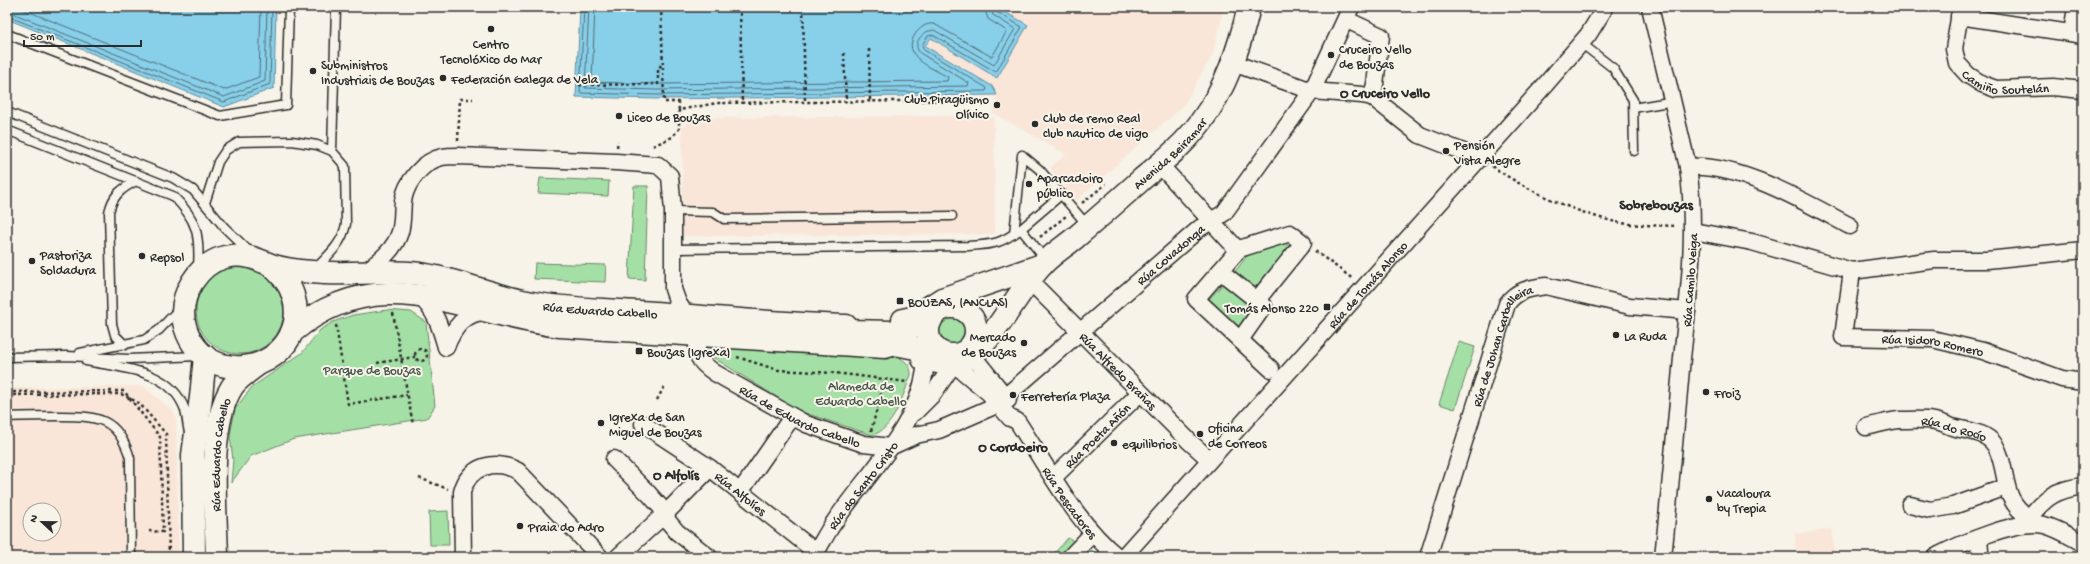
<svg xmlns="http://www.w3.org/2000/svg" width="2090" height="564" viewBox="0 0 2090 564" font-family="'Gochi Hand',sans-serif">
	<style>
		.built { fill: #f9e6d8; fill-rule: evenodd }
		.green { fill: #a4e0a6; stroke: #688668 }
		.water { fill: #88cfe9; stroke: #638d9d }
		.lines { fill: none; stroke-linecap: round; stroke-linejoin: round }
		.shore { stroke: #506d77; stroke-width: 1 }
		.lane-casing { stroke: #2b2b2b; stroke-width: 11 }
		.street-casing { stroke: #2b2b2b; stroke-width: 19 }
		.primary-casing { stroke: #2b2b2b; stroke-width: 25 }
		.path { stroke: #2b2b2b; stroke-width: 2.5; stroke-dasharray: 3 3; stroke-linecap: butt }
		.lane { stroke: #f7f3e8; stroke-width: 8 }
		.street { stroke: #f7f3e8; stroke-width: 16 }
		.primary { stroke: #f7f3e8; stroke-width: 22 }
		.poi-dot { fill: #2b2b2b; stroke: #f7f3e8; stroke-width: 1.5 }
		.labels { text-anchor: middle; stroke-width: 4; stroke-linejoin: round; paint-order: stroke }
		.poi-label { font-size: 13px; fill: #2b2b2b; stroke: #f7f3e8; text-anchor: start }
		.street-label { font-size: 13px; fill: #2b2b2b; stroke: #f7f3e8 }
		.park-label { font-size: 13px; fill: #49584a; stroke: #f7f3e8 }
		.neighbourhood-label { font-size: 14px; font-weight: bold; fill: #2b2b2b; stroke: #f7f3e8 }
	</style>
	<rect width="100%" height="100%" fill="#f7f3e8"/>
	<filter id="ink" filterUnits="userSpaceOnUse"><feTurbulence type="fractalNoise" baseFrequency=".025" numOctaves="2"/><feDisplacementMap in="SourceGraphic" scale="8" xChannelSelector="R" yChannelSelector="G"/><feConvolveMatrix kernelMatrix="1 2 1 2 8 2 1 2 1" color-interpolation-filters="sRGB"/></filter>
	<g filter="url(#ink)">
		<path class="built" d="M996 7H1224L1213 54 1183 106 1076 201 1050 168 1066 154 993 113 997 95 992 86 925 46 931 38 997 78 1028 25Z
			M949 116 994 117 995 234 683 236 682 128 694 118Z
			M143 386 173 411 176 417 179 557H7V388ZM30 510H54V534H30Z
			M1832 529 1835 557H1796L1795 534Z"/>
		<path class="green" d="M540 178 609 181 608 196 538 193Z
			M634 186H648L645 280 629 279Z
			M1282 241 1290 247 1254 289 1234 273 1247 256Z
			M535 263 606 265 605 282 534 279Z
			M196 310a44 44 0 1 1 88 0a44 44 0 1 1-88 0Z
			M1224 283 1252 306 1238 328 1208 300Z
			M387 310 411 312 426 322 435 406 427 418 294 439 251 456 231 483 233 460 230 436 235 409 252 387 302 353 320 330 333 322 353 315Z
			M936 331a17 17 0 1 1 34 0a17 17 0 1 1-34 0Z
			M1459 342 1475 347 1455 409 1439 404Z
			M707 343 900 358C907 362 911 366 911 375 903 394 894 430 872 435L799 411 706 353 704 348Z
			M448 511 449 545H430L429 512Z
			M1068 538 1104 557H1051Z"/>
		<path class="water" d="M7 7H276L274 88 224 107 7 19Z
			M580 7H996L1028 25 997 78 931 38 925 46 992 86 997 95 657 99 576 97Z"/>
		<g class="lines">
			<path class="shore" d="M17 7 224 90 259 77 261 7
				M584 7 580 93 657 95 986 91 987 88 924 50 922 45 928 36 933 35 996 72 1022 27 997 12 995 7
				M589 7 585 88 657 90 968 86 969 83 920 53C913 45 919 38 925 32L934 30 994 65 1015 29 993 15 990 7
				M595 7 592 82 657 84 947 81 948 77C932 68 899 56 916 33 921 27 926 23 934 24L992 57 1007 31 988 19 984 7
				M7 11 224 97 265 81 267 7
				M7 16 224 102 270 84 272 7"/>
			<g class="lane-casing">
				<path id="lane" d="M7 34 220 116 286 105 289 7
					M1581 43 1613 68 1633 100 1634 151
					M1633 108 1663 103
					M7 112 173 178 193 190 225 228 250 252
					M7 130 173 196C198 220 200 236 198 269
					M332 151 336 7
					M1022 155 1040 170 1088 226
					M205 203 218 162 226 150 239 142 292 141 317 145 332 151 345 166 346 224C342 244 329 255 315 269
					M673 211 713 212 724 219 952 216
					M1021 229 1062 194
					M1014 234 1022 155
					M673 249 969 246C995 244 1000 244 1021 229L1045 259
					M125 345 115 335 112 324 109 212C113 195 121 189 136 181
					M80 353 144 340 159 330 179 309
					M7 357 66 356 129 359 198 356
					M86 361C121 368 171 369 185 410 187 417 187 425 189 432
					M7 417C24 416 42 416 59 416 97 416 118 417 130 458L131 557"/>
			</g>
			<g class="street-casing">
				<g id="street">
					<path d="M1650 7 1688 167C1697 230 1689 294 1682 358 1676 424 1670 491 1663 557"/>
					<path id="s1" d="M1961 7 1954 49 1957 63 1968 75 1982 84 1996 89 2053 87 2083 90"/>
					<path d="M1959 16 2083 35"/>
					<path d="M1347 20 1381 36 1375 84 1372 97"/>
					<path d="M2072 33 2076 7"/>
					<path d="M1233 63 1312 91 1362 95 1372 97 1420 135 1479 158"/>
					<path d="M1159 164 1236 248 1239 249 1290 233 1303 243 1257 300"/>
					<path d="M1688 167C1739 163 1805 202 1850 226"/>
					<path d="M1693 231 1752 242 1852 271 1934 260H1987L2083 250"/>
					<path d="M1239 249 1196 299 1271 369"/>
					<path d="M366 271C380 261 395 249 400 232 403 222 402 211 403 201 406 182 423 161 442 157 447 156 453 156 458 156L616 162 658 165 670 176 673 211V289L678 303 687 316"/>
					<path d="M1220 271 1264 306 1240 340"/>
					<path id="s2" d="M1852 271 1843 337 1932 339 1983 351 2062 379 2083 382"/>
					<path id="s3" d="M1030 281 1190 442 1209 459"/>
					<path d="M418 295C435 309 440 326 446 347"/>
					<path id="s4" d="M697 336C696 357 698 361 715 373L806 424 864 444 890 447 916 435 939 430 999 404"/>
					<path d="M972 345 973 355 976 360 1008 400"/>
					<path d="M446 347C454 327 464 313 487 311"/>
					<path id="s5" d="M954 364 989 393 1010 418 1017 421C1047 466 1076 524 1118 557"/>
					<path id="s6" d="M1006 396 1200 228 1224 213 1312 91 1351 7"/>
					<path d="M915 412 933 394 959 356"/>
					<path id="s7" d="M643 424 710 468 816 552"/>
					<path id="s8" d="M1866 427C1876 425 1888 421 1899 420 1910 420 1924 419 1935 421 1941 422 1947 425 1952 427 1970 432 1990 431 1998 451 2009 478 2001 498 2029 518"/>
					<path d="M614 459 649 494 666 513 667 520 677 532 709 557"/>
					<path id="s9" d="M1054 477 1140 393"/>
					<path d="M740 492 792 417"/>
					<path d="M1910 505 1930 510 1953 506 2006 487"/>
					<path d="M2029 524V518C2046 496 2056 490 2083 486"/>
					<path d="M463 557 462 492C469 465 495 459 518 471L600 557"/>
					<path d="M618 557 666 513 710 468"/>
					<path id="s10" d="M814 557C818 548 824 539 829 530 863 476 923 426 926 359"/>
					<path d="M1070 557 1093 533"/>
					<path id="s11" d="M1123 557 1545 85 1588 35 1603 11 1604 7"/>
					<path id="s12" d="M1428 557 1507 304C1516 290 1531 288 1546 286L1630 306 1687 311"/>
					<path d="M1935 557C1960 544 2017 519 2044 525 2057 528 2071 537 2083 543"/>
					<path d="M1977 557 1980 551 1979 538"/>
				</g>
			</g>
			<g class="primary-casing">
				<g id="primary">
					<path id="s13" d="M271 265C280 274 289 282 293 295 309 345 254 384 210 360 196 352 187 337 184 322 179 294 198 264 225 257 243 253 255 258 271 265 282 269 299 271 312 272 348 276 382 269 420 274 460 280 497 298 538 304 576 310 616 310 655 313 718 318 782 324 846 326L850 331 891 332 930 322"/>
					<circle cx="952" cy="331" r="24"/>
					<path d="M903 320 912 318 942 299 1042 265"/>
					<path d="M292 332C382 257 461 314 560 326L885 347 895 344 941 353"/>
					<path id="s14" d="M923 359C935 361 953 368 964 361 996 340 1016 293 1042 265 1051 255 1064 247 1075 238 1097 219 1119 200 1141 180 1161 163 1184 145 1200 123 1226 88 1239 49 1249 7"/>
					<path d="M194 557 193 455 201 397 205 356"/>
					<path id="s15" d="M217 557C216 511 207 426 232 387 237 379 249 371 257 365"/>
				</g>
			</g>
			<path class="path" d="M661 7 664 102H678L679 110 717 103 991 100
				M740 7 742 103
				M803 7 805 102
				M869 49 870 101
				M844 53 846 102
				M579 85 658 84V70L661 65
				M458 141 460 99H473
				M653 146 672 137 679 129V110
				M617 147 618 141
				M1492 166C1524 189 1574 212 1612 221 1632 226 1656 225 1677 226
				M1082 203 1106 184
				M1040 237 1066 216
				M1315 251 1353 279
				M393 313 413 425
				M336 325 348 404 407 395
				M415 355a6 6 0 1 1 12 0a6 6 0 1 1-12 0Z
				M737 357 778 370 835 373 907 382
				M377 363 415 357
				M7 392 124 391 160 437 163 532 149 531
				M7 395 121 394 139 403 166 434 169 557
				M657 400 665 385
				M871 431 885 379
				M419 478 448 489"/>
			<use href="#lane" class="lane"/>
			<use href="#street" class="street"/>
			<use href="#primary" class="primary"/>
		</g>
	</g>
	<g class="poi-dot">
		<circle cx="491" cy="29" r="4"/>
		<circle cx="1331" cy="55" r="4"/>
		<circle cx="313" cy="71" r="4"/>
		<circle cx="443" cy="78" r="4"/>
		<circle cx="997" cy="105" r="4"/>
		<circle cx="619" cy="116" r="4"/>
		<circle cx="1035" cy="124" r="4"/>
		<circle cx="1446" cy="151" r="4"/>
		<circle cx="1029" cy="184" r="4"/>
		<circle cx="142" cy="256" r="4"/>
		<circle cx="32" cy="261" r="4"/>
		<rect x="896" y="297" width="8" height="8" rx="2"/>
		<rect x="1323" y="303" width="8" height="8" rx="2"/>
		<circle cx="1616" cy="335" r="4"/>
		<circle cx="1024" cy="343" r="4"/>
		<rect x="635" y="347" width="8" height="8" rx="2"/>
		<circle cx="1706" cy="392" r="4"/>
		<circle cx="1013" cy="395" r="4"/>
		<circle cx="601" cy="423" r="4"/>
		<circle cx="1200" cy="434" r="4"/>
		<circle cx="1114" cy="443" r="4"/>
		<circle cx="1709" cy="499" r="4"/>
		<circle cx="520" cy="526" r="4"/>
	</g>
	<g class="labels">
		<g class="poi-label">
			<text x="491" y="48" text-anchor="middle">Centro<tspan x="491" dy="15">Tecnolóxico do Mar</tspan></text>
			<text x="1339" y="53">Cruceiro Vello<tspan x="1339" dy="15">de Bouzas</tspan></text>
			<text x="321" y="69">Subministros<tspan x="321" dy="15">Industriais de Bouzas</tspan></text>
			<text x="451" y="83">Federación Galega de Vela</text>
			<text x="989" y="103" text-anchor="end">Club Piragüismo<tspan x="989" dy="15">Olívico</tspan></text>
			<text x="627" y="121">Liceo de Bouzas</text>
			<text x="1043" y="122">Club de remo Real<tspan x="1043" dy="15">club nautico de vigo</tspan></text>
			<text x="1454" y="149">Pensión<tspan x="1454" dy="15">Vista Alegre</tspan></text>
			<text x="1037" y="182">Aparcadoiro<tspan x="1037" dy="15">público</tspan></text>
			<text x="40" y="259">Pastoriza<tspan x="40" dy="15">Soldadura</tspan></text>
			<text x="150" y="261">Repsol</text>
			<text x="908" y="306">BOUZAS, (ANCLAS)</text>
			<text x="1319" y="312" text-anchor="end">Tomás Alonso 220</text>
			<text x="1624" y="340">La Ruda</text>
			<text x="1016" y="341" text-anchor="end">Mercado<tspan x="1016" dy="15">de Bouzas</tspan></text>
			<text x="647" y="356">Bouzas (Igrexa)</text>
			<text x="1714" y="397">Froiz</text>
			<text x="1021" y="400">Ferretería Plaza</text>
			<text x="609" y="421">Igrexa de San<tspan x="609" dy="15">Miguel de Bouzas</tspan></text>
			<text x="1208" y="432">Oficina<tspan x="1208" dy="15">de Correos</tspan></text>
			<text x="1122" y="448">equilibrios</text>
			<text x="1717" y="497">Vacaloura<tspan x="1717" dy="15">by Trepia</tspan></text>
			<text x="528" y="531">Praia do Adro</text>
		</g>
		<g class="street-label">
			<text dy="5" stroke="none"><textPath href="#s1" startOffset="113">Camiño Soutelán</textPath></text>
			<text dy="5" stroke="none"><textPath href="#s14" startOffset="336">Avenida Beiramar</textPath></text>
			<text dy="5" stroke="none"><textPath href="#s6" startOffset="217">Rúa Covadonga</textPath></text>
			<text transform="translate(1689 280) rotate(-86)" y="5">Rúa Camilo Veiga</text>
			<text dy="5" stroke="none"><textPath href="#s11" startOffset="366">Rúa de Tomás Alonso</textPath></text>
			<text dy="5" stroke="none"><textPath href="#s13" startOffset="686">Rúa Eduardo Cabello</textPath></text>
			<text dy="5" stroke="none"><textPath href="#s2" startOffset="157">Rúa Isidoro Romero</textPath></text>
			<text dy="5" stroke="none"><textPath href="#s12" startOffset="227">Rúa de Johan Carballeira</textPath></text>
			<text dy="5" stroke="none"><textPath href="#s3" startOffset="126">Rúa Alfredo Brañas</textPath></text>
			<text dy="5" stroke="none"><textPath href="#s4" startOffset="140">Rúa de Eduardo Cabello</textPath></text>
			<text dy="5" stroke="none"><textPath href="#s8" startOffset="90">Rúa do Rocío</textPath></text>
			<text dy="5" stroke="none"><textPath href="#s9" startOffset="60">Rúa Poeta Añón</textPath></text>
			<text dy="5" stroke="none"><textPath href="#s15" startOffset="103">Rúa Eduardo Cabello</textPath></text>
			<text dy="5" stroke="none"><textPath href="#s10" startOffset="87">Rúa do Santo Cristo</textPath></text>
			<text dy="5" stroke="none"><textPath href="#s7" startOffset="120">Rúa Alfolíes</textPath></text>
			<text dy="5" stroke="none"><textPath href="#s5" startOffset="183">Rúa Pescadores</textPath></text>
		</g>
		<g class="park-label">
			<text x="372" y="374">Parque de Bouzas</text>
			<text x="861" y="390">Alameda de<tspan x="861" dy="15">Eduardo Cabello</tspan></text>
		</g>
		<g class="neighbourhood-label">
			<text x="1385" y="97">O Cruceiro Vello</text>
			<text x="1656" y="209">Sobrebouzas</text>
			<text x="1013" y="451">O Cordoeiro</text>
			<text x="676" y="479">O Alfolís</text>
		</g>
	</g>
	<rect width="2090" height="564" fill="none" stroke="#f7f3e8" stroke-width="24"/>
	<rect x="12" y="12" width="2066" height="540" fill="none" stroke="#2b2b2b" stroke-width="1.5" filter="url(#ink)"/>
	<g transform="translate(42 522) rotate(292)"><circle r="19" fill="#f7f3e8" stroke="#a5a39c"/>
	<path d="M0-3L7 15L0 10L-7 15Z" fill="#2b2b2b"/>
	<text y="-6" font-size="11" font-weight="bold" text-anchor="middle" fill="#2b2b2b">N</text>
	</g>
	<path d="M24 40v6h117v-6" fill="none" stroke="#2b2b2b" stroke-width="2"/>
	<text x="30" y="40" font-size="12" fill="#2b2b2b" stroke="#f7f3e8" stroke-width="3" paint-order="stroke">50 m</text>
</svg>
